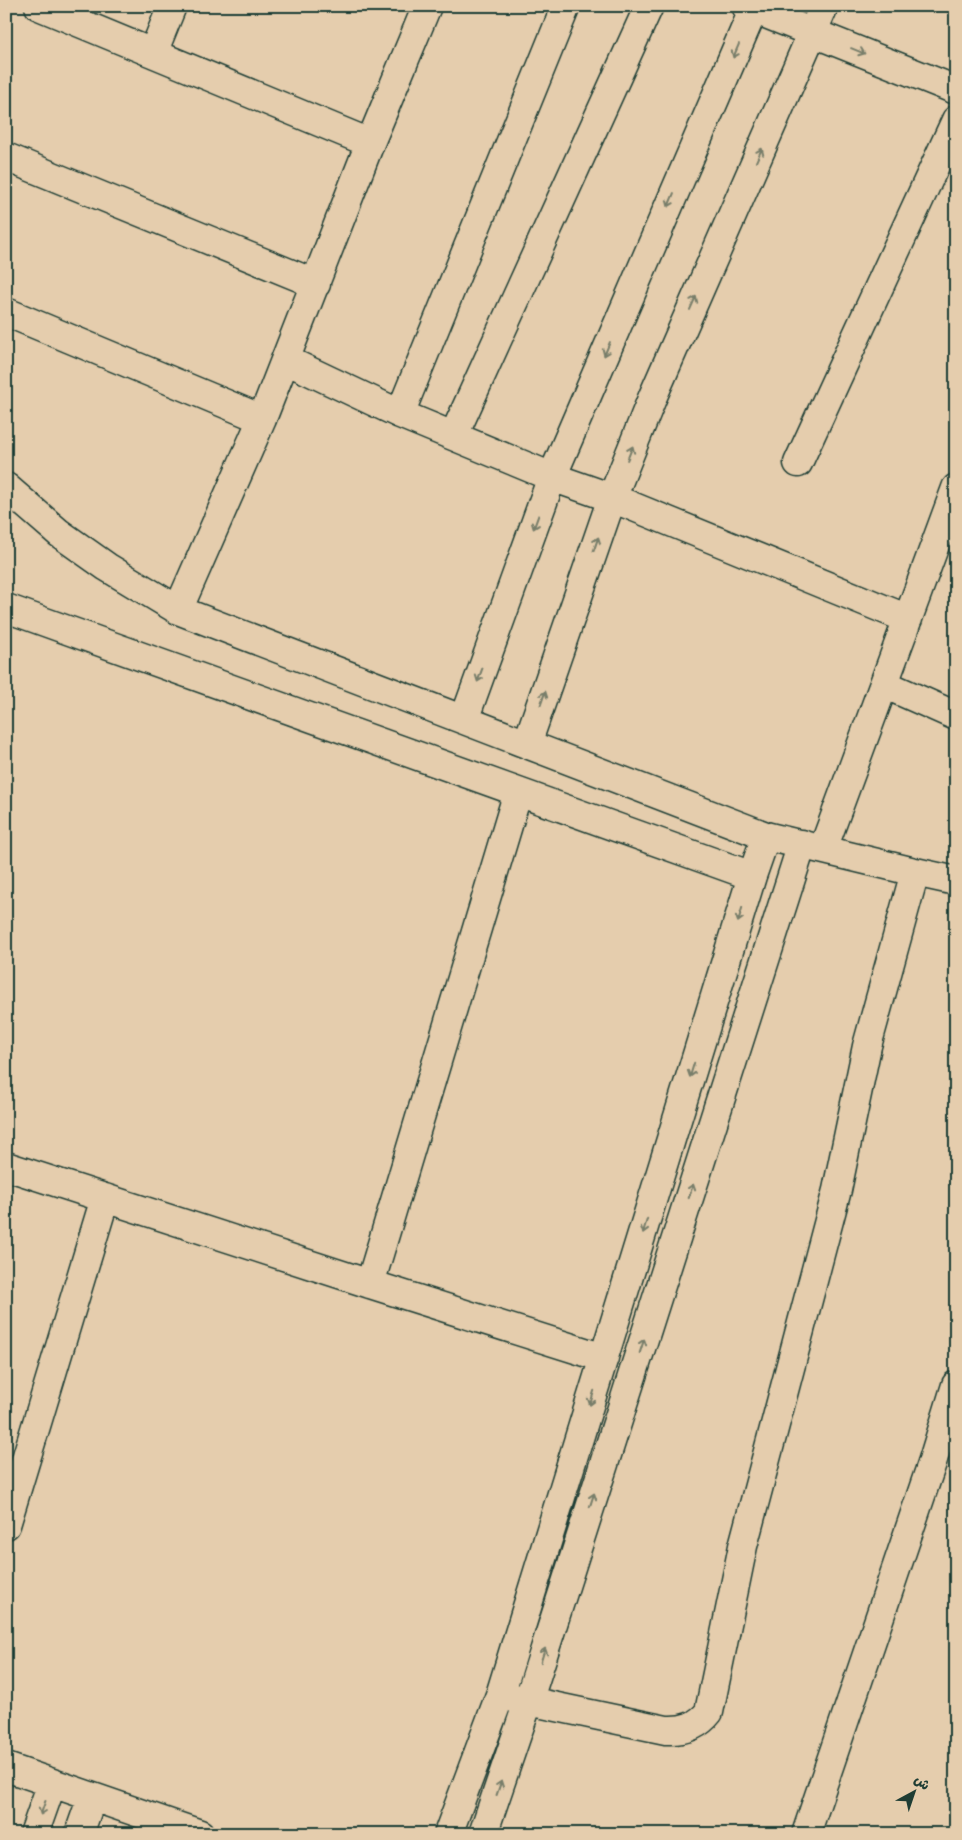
<svg xmlns="http://www.w3.org/2000/svg" width="962" height="1840" viewBox="0 0 962 1840" font-family="'Architects Daughter','Playpen Sans Arabic',sans-serif">
	<style>
		.lines { fill: none; stroke-linecap: round; stroke-linejoin: round }
		.minor-casing { stroke: #1f3d34; stroke-width: 31 }
		.minor { stroke: #e5cdad; stroke-width: 28 }
		.oneway { stroke: #787e6a }
	</style>
	<rect width="100%" height="100%" fill="#e5cdad"/>
	<filter id="ink" filterUnits="userSpaceOnUse"><feTurbulence type="fractalNoise" baseFrequency=".02" numOctaves="2"/><feDisplacementMap in="SourceGraphic" scale="10" xChannelSelector="R" yChannelSelector="G"/><feConvolveMatrix kernelMatrix="1 2 1 2 8 2 1 2 1" color-interpolation-filters="sRGB"/></filter>
	<g filter="url(#ink)">
		<g class="lines">
			<g class="minor-casing">
				<path id="minor" d="M39 6 370 143
					M746 6 956 90
					M153 53 172 6
					M6 157 316 284
					M6 312 262 419
					M286 360 400 414 552 477 612 498 908 619
					M400 414 566 6
					M454 435 649 6
					M798 463 956 120
					M6 487 59 533 107 567 178 610 766 836 915 872 867 1046 837 1190 743 1546 709 1712C698 1726 684 1731 666 1730L500 1695
					M6 608 752 876
					M178 610 262 419 370 143 427 6
					M884 684 956 716
					M464 720 552 477 755 6
					M527 744 612 498 653 396 824 6
					M823 849 956 488
					M915 872 956 881
					M6 1166 370 1284 604 1358
					M370 1284 518 792
					M6 1525 105 1198
					M6 1767 200 1834
					M34 1834 52 1783
					M79 1834 92 1797
					M448 1834 500 1695 752 876 766 836
					M483 1834 528 1702 802 844
					M806 1834 932 1463 956 1385"/>
			</g>
			<use href="#minor" class="minor"/>
		</g>
		<defs><path id="oneway-shaft" d="M-6 0H5M1.5-3L5.5 0L1.5 3" fill="none" stroke-width="1.6" stroke-linecap="round" stroke-linejoin="round" transform="scale(1.25)"/></defs>
		<g class="oneway">
			<use href="#oneway-shaft" transform="translate(736 51) rotate(113)"/>
			<use href="#oneway-shaft" transform="translate(858 51) rotate(22)"/>
			<use href="#oneway-shaft" transform="translate(759 155) rotate(-66)"/>
			<use href="#oneway-shaft" transform="translate(671 200) rotate(113)"/>
			<use href="#oneway-shaft" transform="translate(693 303) rotate(-66)"/>
			<use href="#oneway-shaft" transform="translate(607 349) rotate(113)"/>
			<use href="#oneway-shaft" transform="translate(630 453) rotate(-68)"/>
			<use href="#oneway-shaft" transform="translate(536 522) rotate(110)"/>
			<use href="#oneway-shaft" transform="translate(596 544) rotate(-71)"/>
			<use href="#oneway-shaft" transform="translate(480 675) rotate(110)"/>
			<use href="#oneway-shaft" transform="translate(543 698) rotate(-71)"/>
			<use href="#oneway-shaft" transform="translate(740 915) rotate(107)"/>
			<use href="#oneway-shaft" transform="translate(692 1070) rotate(107)"/>
			<use href="#oneway-shaft" transform="translate(691 1191) rotate(-72)"/>
			<use href="#oneway-shaft" transform="translate(645 1226) rotate(107)"/>
			<use href="#oneway-shaft" transform="translate(642 1346) rotate(-72)"/>
			<use href="#oneway-shaft" transform="translate(592 1398) rotate(107)"/>
			<use href="#oneway-shaft" transform="translate(592 1500) rotate(-72)"/>
			<use href="#oneway-shaft" transform="translate(543 1655) rotate(-72)"/>
			<use href="#oneway-shaft" transform="translate(499 1788) rotate(-71)"/>
			<use href="#oneway-shaft" transform="translate(43 1808) rotate(109)"/>
		</g>
	</g>
	<rect width="962" height="1840" fill="none" stroke="#e5cdad" stroke-width="25"/>
	<rect x="12" y="12" width="937" height="1815" fill="none" stroke="#1f3d34" stroke-width="2" filter="url(#ink)"/>
	<g transform="translate(914 1792) rotate(40)" stroke="#e5cdad" stroke-width="4" paint-order="stroke">
	<path d="M0-4L9 19L0 12L-9 19Z" fill="#1f3d34"/>
	<text y="-8" font-size="14" font-weight="bold" text-anchor="middle" fill="#1f3d34">ش</text>
	</g>
</svg>
